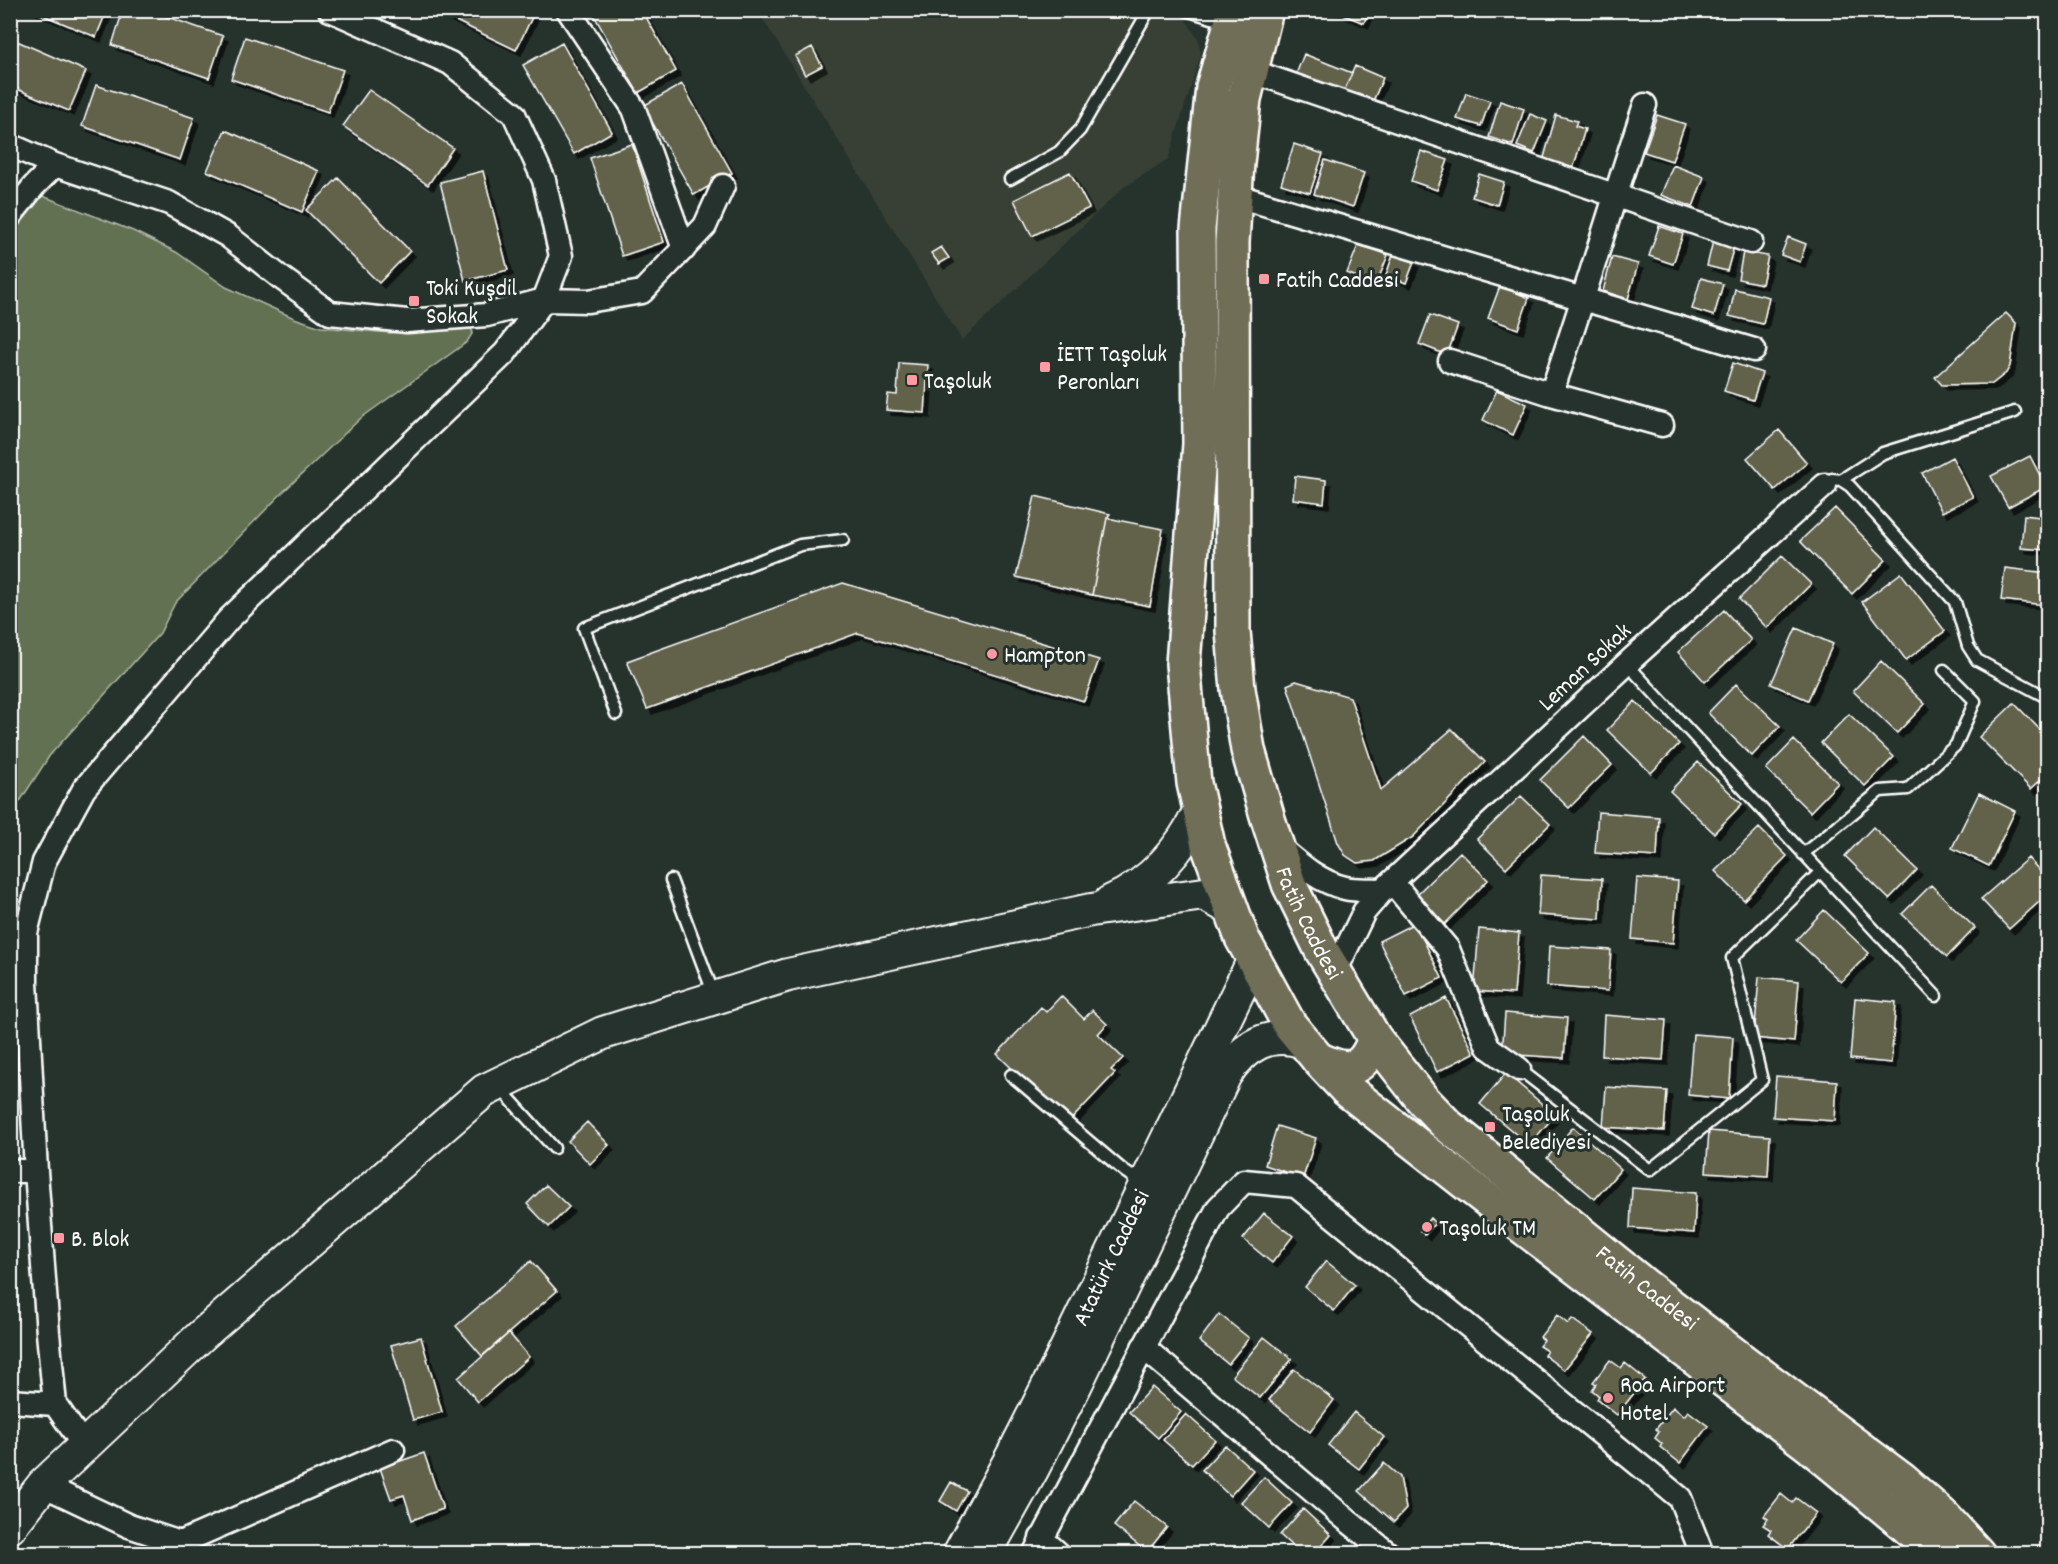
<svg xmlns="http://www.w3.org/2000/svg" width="2058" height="1564" viewBox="0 0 2058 1564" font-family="Dekko,sans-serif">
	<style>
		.built { fill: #384136 }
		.green { fill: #647152; stroke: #b2b8a8; stroke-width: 1.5 }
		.building { fill: #62624c; stroke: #fff; stroke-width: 1.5; filter: url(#shadow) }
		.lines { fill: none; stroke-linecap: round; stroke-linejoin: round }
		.lane-casing { stroke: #fff; stroke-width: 15 }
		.street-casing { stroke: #fff; stroke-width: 27 }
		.secondary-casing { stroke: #fff; stroke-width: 36 }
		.primary-casing { stroke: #fff; stroke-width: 38 }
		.lane { stroke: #26332d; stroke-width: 10 }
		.street { stroke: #26332d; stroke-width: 22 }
		.secondary { stroke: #26332d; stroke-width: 32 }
		.primary { stroke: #716e59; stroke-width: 33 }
		.poi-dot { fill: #ff9aa2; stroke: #26332d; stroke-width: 2 }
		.labels { text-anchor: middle; stroke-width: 6; stroke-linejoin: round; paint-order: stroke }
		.poi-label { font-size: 24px; fill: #fff; stroke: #26332d; text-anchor: start }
		.street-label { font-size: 24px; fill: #fff; stroke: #26332d }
	</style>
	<defs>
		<filter id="shadow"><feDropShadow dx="5" dy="5" stdDeviation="0" flood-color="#0009"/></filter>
	</defs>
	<rect width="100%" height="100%" fill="#26332d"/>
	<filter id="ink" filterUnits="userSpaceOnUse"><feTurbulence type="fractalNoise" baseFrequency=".0167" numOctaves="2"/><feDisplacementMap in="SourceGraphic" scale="12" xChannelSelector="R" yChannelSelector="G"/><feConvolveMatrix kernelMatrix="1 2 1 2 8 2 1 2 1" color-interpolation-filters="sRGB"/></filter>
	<g filter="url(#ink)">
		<path class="built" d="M758 11H1180L1198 39 1201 54 1168 159 1124 187 962 340Z"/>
		<path class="green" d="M35 193 133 231 176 252 226 287 294 318 321 327 390 333 469 326 473 332 467 342 361 418 282 493 175 603 160 633 50 755 11 815 10 224Z"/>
		<path class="building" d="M31 10H107L96 37Z
			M123 10H147L223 36 209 78 112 45Z
			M433 10H535V11L516 50Z
			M591 10H642L676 71 638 93Z
			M1331 10H1369L1364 23Z
			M245 37 343 70 328 112 231 79Z
			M10 38 86 71 69 111 10 86Z
			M562 43 612 132 574 154 523 65Z
			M812 47 822 66 805 75 795 56Z
			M1304 54 1352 73 1340 100 1293 82Z
			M1355 66 1383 78 1370 108 1342 96Z
			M682 84 732 173 694 195 643 106Z
			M96 85 194 118 180 160 82 126Z
			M369 90 453 148 428 185 343 126Z
			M1466 93 1490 101 1481 126 1457 119Z
			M1500 101 1524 109 1513 145 1489 137Z
			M1530 114 1547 121 1534 153 1517 146Z
			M1556 115 1577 121 1575 126 1585 129 1573 169 1543 161Z
			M1657 115 1685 124 1672 161 1644 152Z
			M225 130 319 171 302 212 207 171Z
			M632 144 664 242 622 256 590 158Z
			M1294 144 1323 154 1310 193 1281 184Z
			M1421 151 1448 160 1437 190 1411 181Z
			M1325 160 1364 173 1353 207 1314 194Z
			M1673 165 1704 177 1693 207 1661 195Z
			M483 171 508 270 465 281 440 182Z
			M1070 172 1089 208 1032 236 1014 200Z
			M1479 174 1504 182 1497 205 1472 197Z
			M338 178 410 251 379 283 306 210Z
			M1659 226 1683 234 1673 264 1649 256Z
			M1788 237 1806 244 1800 262 1781 255Z
			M1713 241 1734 246 1727 271 1707 266Z
			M1359 243 1388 255 1376 285 1347 273Z
			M941 247 949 258 939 264 931 253Z
			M1743 252 1768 256 1762 284 1738 279Z
			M1393 255 1414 262 1406 283 1386 275Z
			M1612 257 1638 264 1628 299 1603 291Z
			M1701 278 1723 284 1714 316 1692 309Z
			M1500 286 1529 298 1518 329 1488 318Z
			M1735 289 1769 297 1763 324 1729 316Z
			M2006 313 2016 323 2010 366 2006 373 1992 384 1942 385 1935 377Z
			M1430 315 1458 325 1447 355 1419 344Z
			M899 363 928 365 925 413 886 410 888 394 897 395Z
			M1733 363 1762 373 1753 400 1724 391Z
			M1497 390 1527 404 1513 435 1483 420Z
			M1779 430 1807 463 1775 490 1747 458Z
			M2030 456 2046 487 2008 507 1991 476Z
			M1952 457 1973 497 1942 512 1922 473Z
			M1295 476 1326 480 1324 503 1293 499Z
			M1035 496 1110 514 1107 518 1092 595 1016 577Z
			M1835 508 1886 560 1852 594 1800 541Z
			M2024 515 2048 518V550L2021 548Z
			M1107 518 1163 529 1150 606 1092 595Z
			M1782 556 1811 584 1767 628 1739 599Z
			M2005 568 2048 573 2045 605 2001 600Z
			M1901 573 1945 631 1906 660 1862 602Z
			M843 583 1099 660 1084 701 858 633 647 709 627 661Z
			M1724 610 1751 640 1705 682 1678 652Z
			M1796 628 1833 644 1808 700 1771 684Z
			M1881 661 1925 704 1897 733 1853 691Z
			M1296 681 1350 697 1381 790 1452 729 1485 762 1413 837 1374 861 1357 863 1345 855 1338 843 1287 685Z
			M1736 684 1780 726 1752 756 1708 713Z
			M1635 701 1679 744 1651 773 1607 730Z
			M2014 703 2048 738V773L2031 789 1979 737Z
			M1849 714 1894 757 1865 786 1821 743Z
			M1584 736 1612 765 1569 808 1540 780Z
			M1794 740 1838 783 1810 812 1766 769Z
			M1698 762 1742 804 1714 833 1670 791Z
			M1979 793 2015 811 1989 866 1952 848Z
			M1521 796 1550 824 1506 868 1477 839Z
			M1598 812 1659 817 1657 857 1595 853Z
			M1873 827 1917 870 1889 899 1845 856Z
			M1759 828 1787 856 1744 900 1715 871Z
			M1460 852 1488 880 1445 924 1416 895Z
			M2028 858 2048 880V894L2009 929 1981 899Z
			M1541 875 1602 879 1600 919 1538 915Z
			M1637 878 1678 881 1673 943 1632 939Z
			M1931 885 1975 928 1947 957 1902 914Z
			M1824 910 1869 953 1841 982 1796 940Z
			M1415 923 1442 978 1406 996 1379 941Z
			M1479 929 1519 933 1514 994 1474 991Z
			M1549 946 1611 950 1608 991 1547 986Z
			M1759 977 1799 981 1794 1042 1754 1038Z
			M1061 996 1084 1019 1092 1010 1107 1024 1098 1034 1123 1058 1111 1070 1115 1073 1068 1123 997 1054 1041 1007 1046 1012Z
			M1446 998 1474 1053 1437 1072 1410 1017Z
			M1855 998 1896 1002 1891 1063 1850 1059Z
			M1505 1013 1567 1018 1564 1058 1502 1054Z
			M1604 1015 1666 1020 1663 1060 1602 1056Z
			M1693 1034 1733 1037 1729 1099 1688 1095Z
			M1506 1073 1555 1115 1529 1145 1480 1104Z
			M1776 1076 1837 1081 1835 1121 1773 1117Z
			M1606 1087 1667 1091 1664 1131 1603 1127Z
			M587 1122 609 1145 590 1164 568 1141Z
			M1277 1126 1316 1138 1303 1178 1265 1165Z
			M1573 1127 1621 1169 1595 1199 1547 1158Z
			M1709 1131 1770 1136 1768 1176 1706 1172Z
			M546 1185 569 1207 549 1227 527 1204Z
			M1632 1188 1696 1193 1694 1233 1630 1228Z
			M1264 1213 1293 1236 1272 1263 1243 1239Z
			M1430 1218 1435 1223 1425 1235 1420 1231Z
			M531 1261 557 1291 482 1356 456 1326Z
			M1326 1261 1355 1285 1334 1311 1305 1287Z
			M1219 1314 1249 1338 1228 1364 1199 1341Z
			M1557 1315 1568 1324 1572 1319 1593 1334 1564 1370 1544 1355 1547 1351 1539 1346 1544 1340 1540 1337Z
			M509 1333 529 1357 478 1402 458 1378Z
			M421 1337 442 1412 413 1420 391 1345Z
			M1264 1337 1292 1359 1260 1398 1232 1376Z
			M1610 1360 1621 1368 1625 1363 1645 1379 1617 1415 1597 1399 1599 1396 1592 1390 1596 1384 1593 1382Z
			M1294 1369 1334 1400 1310 1432 1269 1400Z
			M1152 1387 1181 1412 1158 1438 1129 1412Z
			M1673 1407 1684 1416 1688 1411 1708 1426 1680 1463 1660 1447 1662 1444 1655 1438 1659 1432 1656 1429Z
			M1354 1412 1384 1437 1359 1469 1328 1445Z
			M1186 1414 1215 1440 1192 1465 1163 1440Z
			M1225 1445 1253 1470 1230 1496 1202 1470Z
			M424 1453 443 1509 412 1520 404 1495 391 1499 380 1468Z
			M1384 1463 1400 1477 1406 1509 1394 1522 1359 1491Z
			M1264 1477 1292 1503 1269 1528 1241 1502Z
			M951 1482 967 1491 956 1511 940 1501Z
			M1781 1494 1792 1503 1796 1498 1816 1513 1788 1549 1768 1534 1771 1530 1763 1525 1768 1519 1764 1516Z
			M1134 1501 1167 1527 1147 1552 1114 1526Z
			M1303 1509 1331 1535 1314 1554H1301L1280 1535Z"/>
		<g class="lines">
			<g class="lane-casing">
				<path id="lane" d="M1186 10 1228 23
					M1010 179 1059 152 1080 130 1149 10
					M1841 480 1883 453 2015 412
					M1825 485 1832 479 1841 480 1850 486 1955 602 1968 646 1977 660 2048 698
					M1627 664 1936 996
					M616 714 584 628 800 545 843 540
					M1803 854 1880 791 1908 789 1956 745 1975 701 1944 670
					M671 880 714 995
					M1519 1069 1650 1170 1762 1080 1732 958 1820 872
					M1011 1075 1124 1171 1143 1184
					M500 1088 554 1148"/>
			</g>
			<g class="street-casing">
				<path id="street" d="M568 10 634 109 684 249
					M1251 71 1751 242
					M10 145 55 165 169 203 228 236 280 277 330 313 407 321 487 315 544 300 588 301 642 292 705 226 723 186
					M1234 195 1754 350
					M10 216 34 186 55 165
					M1450 361 1551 394 1662 425
					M1551 394C1585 298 1612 201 1645 105
					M1278 846C1298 863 1319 882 1345 888 1357 891 1371 889 1383 890
					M1392 882 1448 949 1488 1047 1519 1069
					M1335 972 1364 912 1383 890 1633 658 1825 485
					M10 1171H36
					M1143 1347 1348 1521 1389 1554
					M10 1401 55 1404
					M84 1446 55 1404 48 1333 36 1171 26 982V933L44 862 84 789 228 620 505 353 544 300 561 256 544 180 514 114 450 63 330 10
					M43 1485 129 1526 180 1543 393 1450
					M1041 1538 1059 1554
					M1034 1554 1218 1208 1244 1181 1296 1186 1680 1498 1702 1554"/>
			</g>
			<g class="secondary-casing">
				<g id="secondary">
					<path d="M1110 902C1151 884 1182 849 1200 810"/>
					<path d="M10 1527 43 1485 202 1335 484 1091 603 1033 788 975 1091 910 1204 894 1231 909"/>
					<path id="s1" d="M959 1554 1017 1447 1053 1376 1254 959"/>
					<path d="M985 1554 1032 1470 1076 1384 1225 1075C1244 1046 1269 1030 1304 1042"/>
				</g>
			</g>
			<g class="primary-casing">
				<g id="primary">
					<path d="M1235 10 1213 87 1198 229 1200 444 1183 664 1194 783 1208 845 1242 938 1289 1024 1318 1059 1346 1089 1481 1195 1811 1447 1904 1524 1936 1554"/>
					<path id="s2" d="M1266 10 1244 99 1237 163 1232 242 1233 631 1238 689 1248 750 1268 819 1289 884 1322 951 1375 1039 1423 1100 1447 1125 1644 1285 1744 1362 1902 1480 1944 1517 1978 1554"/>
					<path d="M1318 1059C1348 1073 1362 1073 1375 1039"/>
				</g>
			</g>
			<use href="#lane" class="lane"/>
			<use href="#street" class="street"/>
			<use href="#secondary" class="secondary"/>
			<use href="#primary" class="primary"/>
		</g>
	</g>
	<g class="poi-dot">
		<rect x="1258" y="273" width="12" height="12" rx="3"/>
		<rect x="408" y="295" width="12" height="12" rx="3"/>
		<rect x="1039" y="361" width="12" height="12" rx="3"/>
		<rect x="906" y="374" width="12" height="12" rx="3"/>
		<circle cx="992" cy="654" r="6"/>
		<rect x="1484" y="1121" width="12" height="12" rx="3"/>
		<circle cx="1427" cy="1227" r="6"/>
		<rect x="53" y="1232" width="12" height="12" rx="3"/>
		<circle cx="1608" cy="1398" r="6"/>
	</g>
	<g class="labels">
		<g class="poi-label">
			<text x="1276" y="287">Fatih Caddesi</text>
			<text x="426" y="295">Toki Kuşdil<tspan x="426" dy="28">Sokak</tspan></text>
			<text x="1057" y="361">İETT Taşoluk<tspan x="1057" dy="28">Peronları</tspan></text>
			<text x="924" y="388">Taşoluk</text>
			<text x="1004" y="662">Hampton</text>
			<text x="1502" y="1121">Taşoluk<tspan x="1502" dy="28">Belediyesi</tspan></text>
			<text x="1439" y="1235">Taşoluk TM</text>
			<text x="71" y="1246">B. Blok</text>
			<text x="1620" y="1392">Roa Airport<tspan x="1620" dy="28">Hotel</tspan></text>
		</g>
		<g class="street-label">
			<text transform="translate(1584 666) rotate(-43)" y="8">Leman Sokak</text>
			<text dy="8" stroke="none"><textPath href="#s2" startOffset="928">Fatih Caddesi</textPath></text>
			<text dy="8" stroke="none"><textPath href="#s1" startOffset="333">Atatürk Caddesi</textPath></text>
			<text dy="8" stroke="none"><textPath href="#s2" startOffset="1432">Fatih Caddesi</textPath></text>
		</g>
	</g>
	<rect width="2058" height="1564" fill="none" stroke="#26332d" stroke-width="36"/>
	<rect x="18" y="18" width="2022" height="1528" fill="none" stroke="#fff" stroke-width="2" filter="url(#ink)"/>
</svg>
